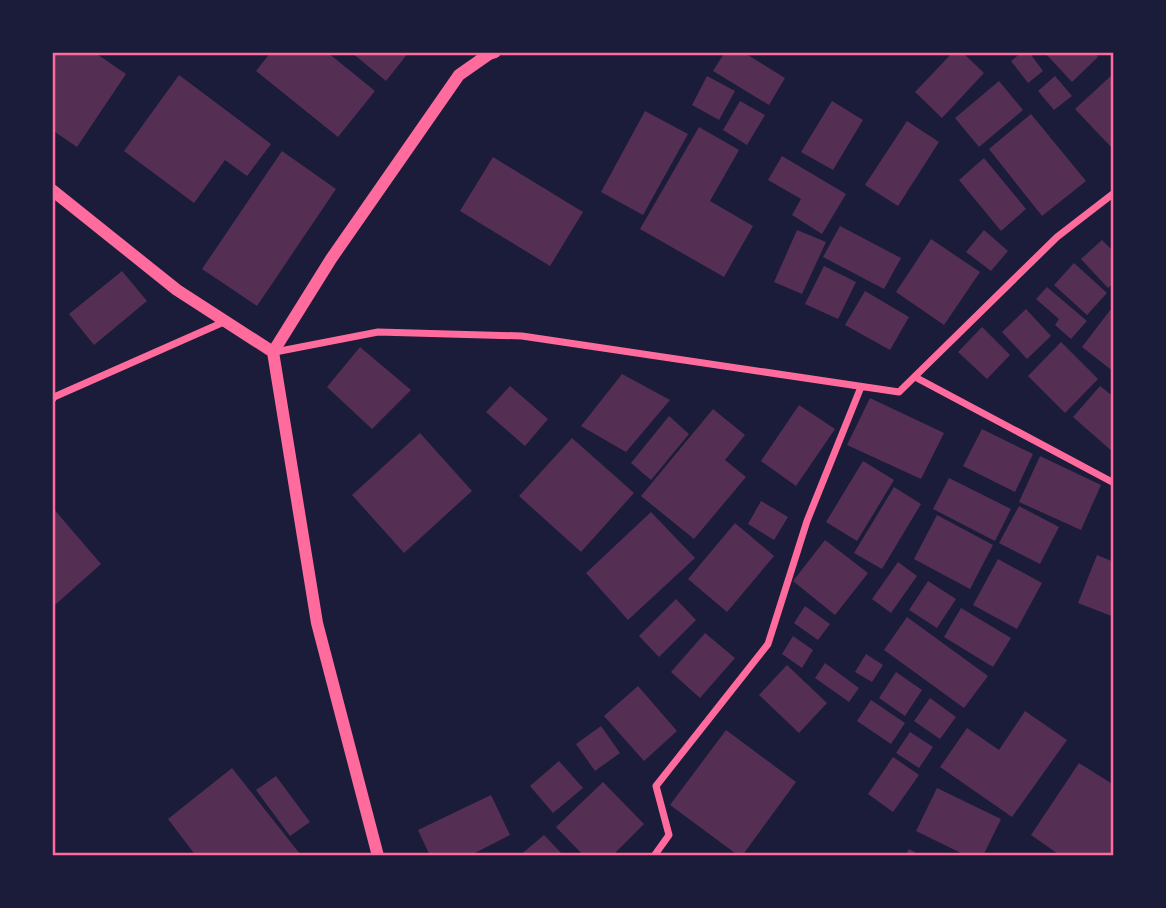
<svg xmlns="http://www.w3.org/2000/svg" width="1166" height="908" viewBox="0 0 1166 908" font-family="Manrope,sans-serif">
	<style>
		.building { fill: #542f53 }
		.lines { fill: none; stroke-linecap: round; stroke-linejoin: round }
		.minor { stroke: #ff6b9d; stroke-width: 7 }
		.tertiary { stroke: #ff6b9d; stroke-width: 12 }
		.neatline { fill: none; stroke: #ff6b9d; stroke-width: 2.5 }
	</style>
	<rect width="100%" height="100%" fill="#1b1b3a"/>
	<path class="building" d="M52 52H94L126 74 77 147 52 130Z
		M271 52H327L375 91 338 137 256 71Z
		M351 52H409L386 81Z
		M725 52H743L785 78 769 105 713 71Z
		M953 52H962L984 73 942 118 915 92Z
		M1022 52H1029L1043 71 1028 83 1011 61Z
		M1044 52H1094L1098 57 1072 82Z
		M1114 73V145L1111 147 1075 109Z
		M179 75 271 144 247 176 225 160 194 203 124 151Z
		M707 76 735 91 719 120 692 105Z
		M1055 76 1072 96 1054 110 1038 91Z
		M999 81 1023 110 979 147 955 118Z
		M740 101 765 115 747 145 723 130Z
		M832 101 863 120 833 170 801 152Z
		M645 111 688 134 643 215 601 192Z
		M1031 114 1086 181 1042 216 989 149Z
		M907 121 939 142 898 206 865 185Z
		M699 127 739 150 710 201 753 226 724 277 640 229Z
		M282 151 336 189 257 306 202 269Z
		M782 156 846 194 822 234 792 215 801 199 768 180Z
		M493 157 583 212 550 266 460 211Z
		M984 158 1026 209 1001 231 959 180Z
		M840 226 901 258 884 289 823 257Z
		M797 230 826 242 802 294 774 282Z
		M984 230 1008 251 991 271 966 252Z
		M931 239 980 272 944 325 896 292Z
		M1102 240 1114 252V283L1108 288 1081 259Z
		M1074 263 1107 293 1087 315 1054 285Z
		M824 266 856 282 838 319 805 304Z
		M122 271 147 301 94 345 69 314Z
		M1047 287 1087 321 1071 339 1055 325 1059 319 1036 299Z
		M865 291 909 317 890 350 845 325Z
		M1114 305V372L1082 347Z
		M1026 309 1051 336 1027 359 1002 332Z
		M982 327 1010 355 987 379 958 352Z
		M1061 342 1098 379 1065 413 1028 376Z
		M360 347 411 390 372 429 327 387Z
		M622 374 670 400 626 452 581 426Z
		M510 386 548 419 525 446 486 412Z
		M1100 386 1114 397V453L1073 417Z
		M870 398 944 433 921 479 847 445Z
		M799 405 835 429 796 486 761 461Z
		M713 409 745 435 725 460 746 477 694 539 641 496Z
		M669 416 689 434 651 480 631 463Z
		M982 429 1033 454 1015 492 963 466Z
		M420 433 472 491 404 553 352 495Z
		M572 438 634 493 581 552 519 496Z
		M1040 456 1101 485 1081 530 1019 502Z
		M863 461 894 480 857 541 826 522Z
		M949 478 1011 509 995 541 933 509Z
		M894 487 921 504 882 569 854 553Z
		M761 501 788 517 774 540 748 524Z
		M1019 506 1059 527 1040 564 999 543Z
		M52 507 101 564 56 604 52 601Z
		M651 512 695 558 628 620 586 573Z
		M937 515 993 545 970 589 914 559Z
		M735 523 774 556 727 612 688 579Z
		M825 540 868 573 835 615 793 581Z
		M1097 555 1114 562V617L1078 603Z
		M998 559 1042 583 1017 629 973 605Z
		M898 562 917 576 891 613 872 599Z
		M928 581 956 599 937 628 909 610Z
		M676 599 696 620 659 657 639 636Z
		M805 606 830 624 818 640 794 623Z
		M961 608 1011 638 993 667 944 637Z
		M907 617 988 676 964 708 884 650Z
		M705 633 735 658 700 698 671 672Z
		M793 636 813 650 802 668 782 654Z
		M866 654 883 665 872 682 855 672Z
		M825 663 859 688 849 702 815 678Z
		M787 665 827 703 799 733 759 695Z
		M896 672 922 690 905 716 879 698Z
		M638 686 677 731 644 761 604 716Z
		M930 698 956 717 940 739 914 721Z
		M871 700 905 723 891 744 857 721Z
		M1025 711 1067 740 1012 817 940 767 967 728 999 750Z
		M601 726 620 753 595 771 576 744Z
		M726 730 796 782 742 856H739L670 805Z
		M910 732 933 747 919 768 896 753Z
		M893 757 919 775 893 812 868 794Z
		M559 761 583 788 553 813 530 786Z
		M1079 763 1114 785V856H1061L1031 835Z
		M232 768 300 854 298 856H196L168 819Z
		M276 776 310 822 290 836 256 790Z
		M603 782 644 824 612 856H584L556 827Z
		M937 788 1001 819 983 856H967L916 831Z
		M491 795 510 835 469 856H430L418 830Z
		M544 835 564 856H519Z
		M909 849 922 856H905Z"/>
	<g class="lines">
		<path class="minor" d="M275 352 378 332 522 336 899 392 1057 237 1114 193
			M915 377 1114 483
			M52 400 54 397 226 321
			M654 856 669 835 656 786 768 644 807 521 861 387"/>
		<path class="tertiary" d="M52 190 177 290 273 352
			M378 856 317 623 273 352 331 259 459 75 489 54 495 52"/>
	</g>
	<rect width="1166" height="908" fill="none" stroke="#1b1b3a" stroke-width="108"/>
	<rect x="54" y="54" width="1058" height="800" class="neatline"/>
</svg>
